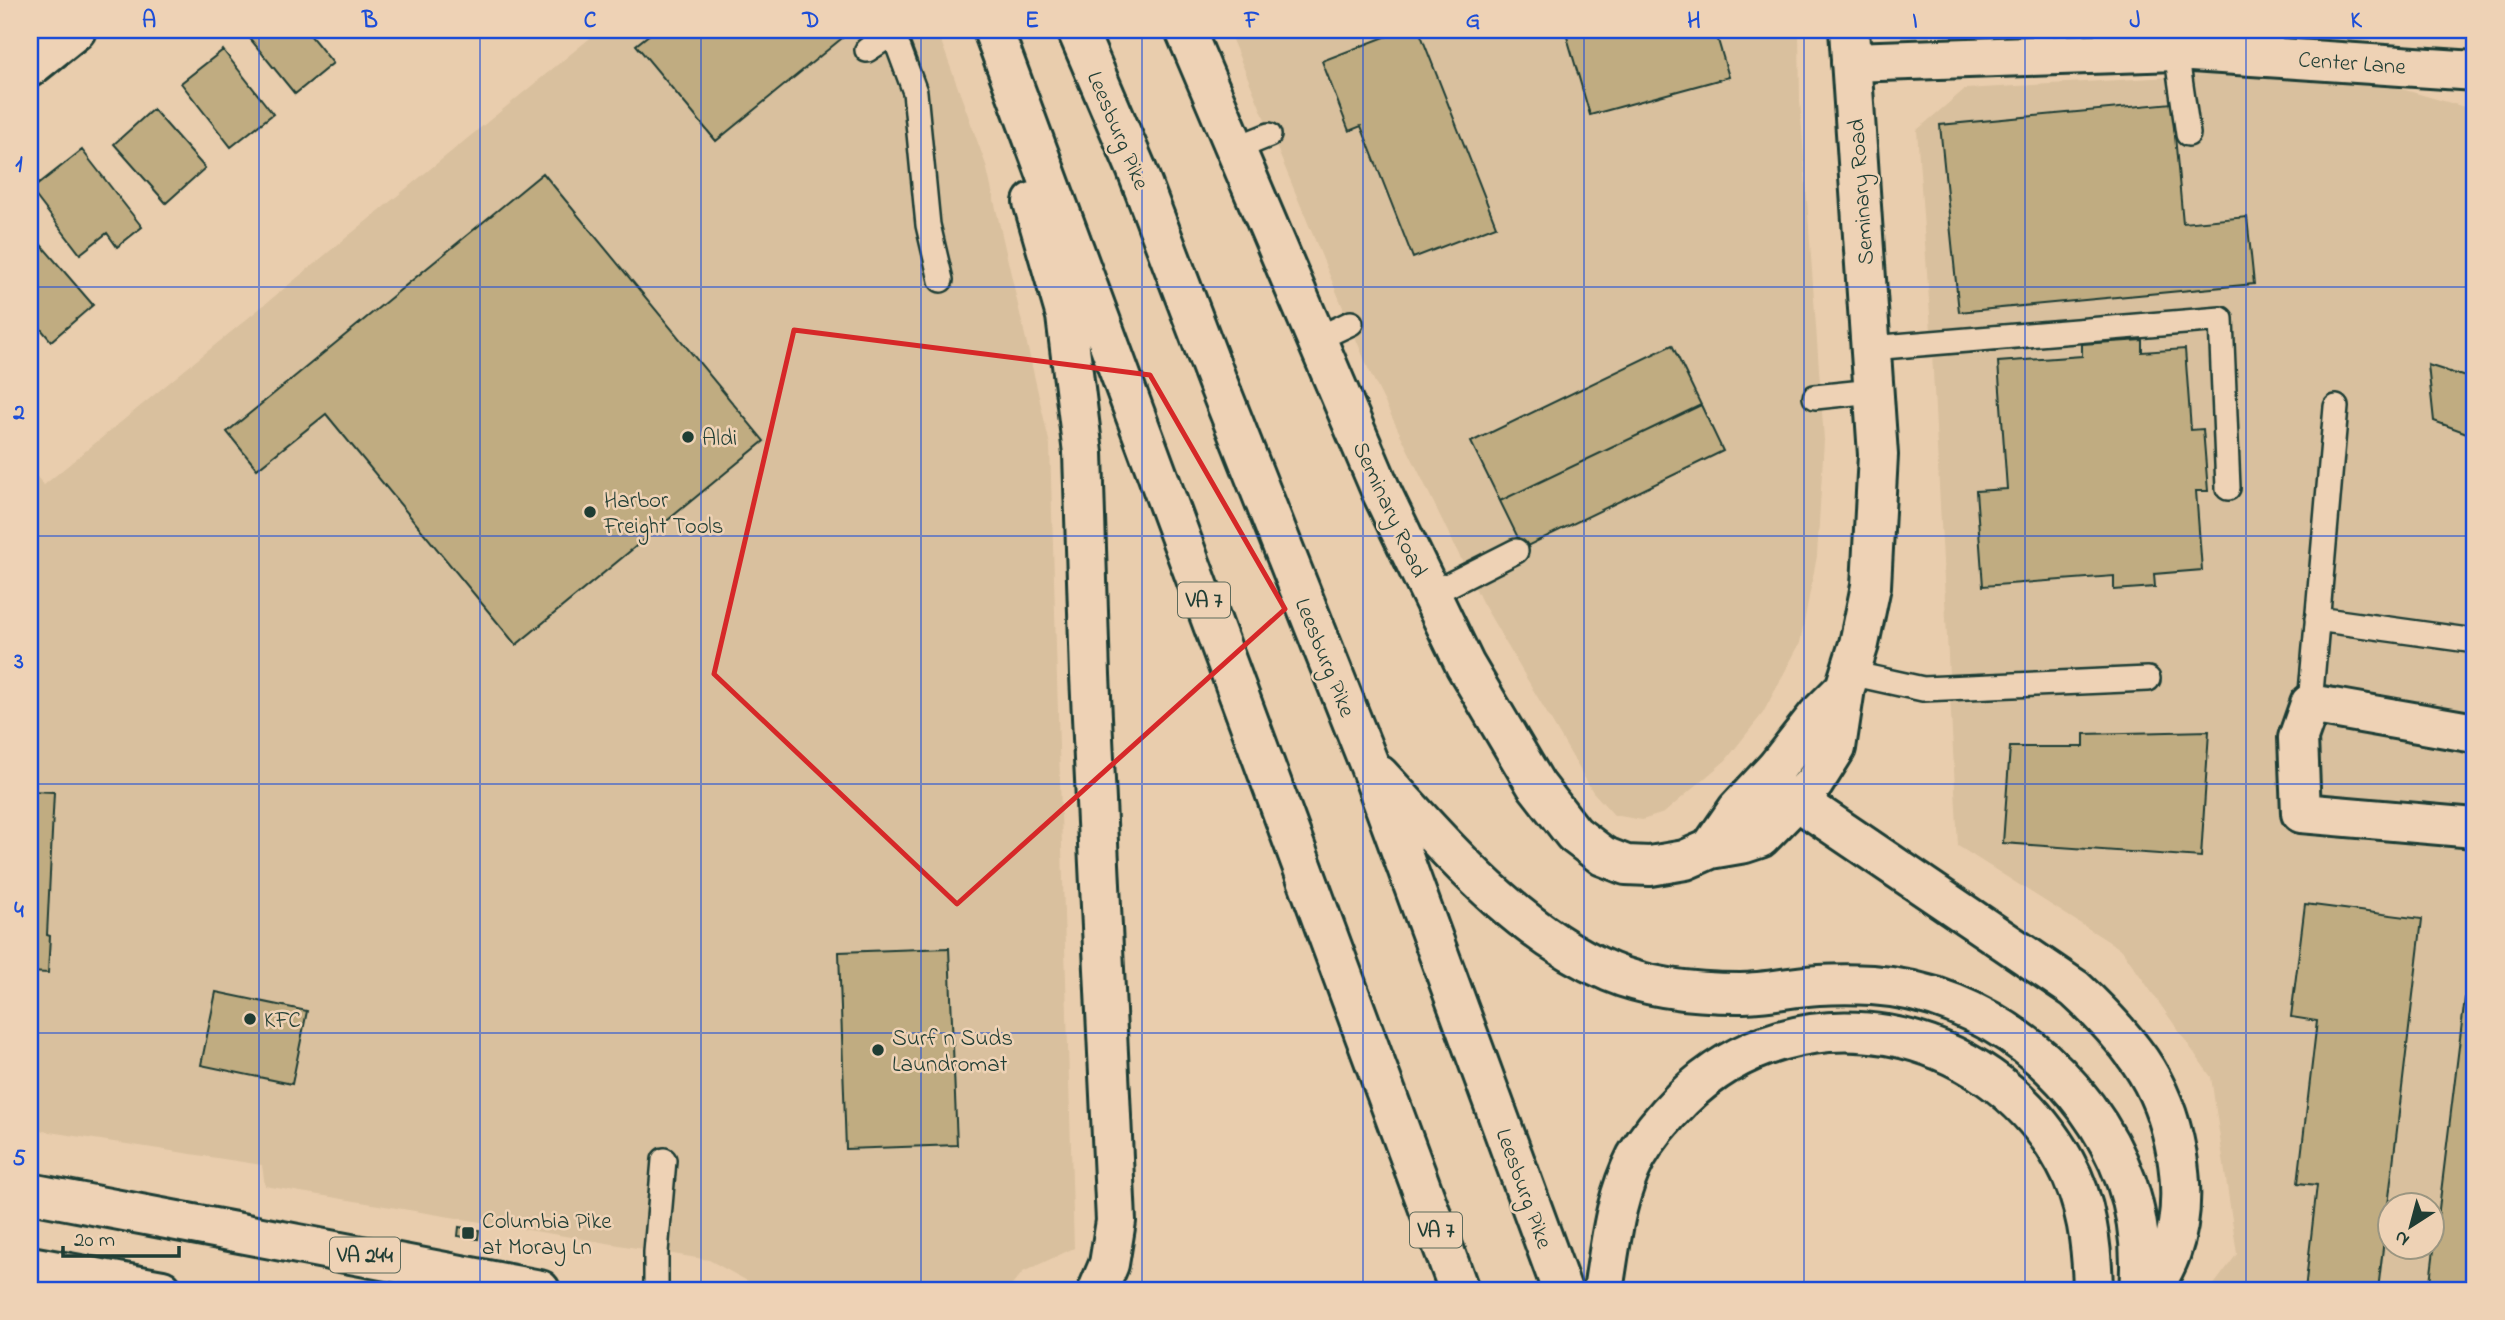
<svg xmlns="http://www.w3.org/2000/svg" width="2505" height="1320" viewBox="0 0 2505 1320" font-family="'Indie Flower',sans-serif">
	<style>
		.built { fill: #d9c09e; fill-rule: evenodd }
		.building { fill: #c0ac81; stroke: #1f3d34; stroke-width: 2 }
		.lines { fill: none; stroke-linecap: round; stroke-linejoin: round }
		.service-casing { stroke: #1f3d34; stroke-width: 28 }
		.minor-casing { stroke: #1f3d34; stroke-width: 44 }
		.tertiary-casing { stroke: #1f3d34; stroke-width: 44 }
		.primary-casing { stroke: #1f3d34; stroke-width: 44 }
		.service { stroke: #eed2b5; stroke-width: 23 }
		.minor { stroke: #eed2b5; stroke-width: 38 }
		.tertiary { stroke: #eed2b5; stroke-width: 38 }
		.primary { stroke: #eed2b5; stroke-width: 38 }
		.marked { fill: none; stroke: #d62828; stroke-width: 5; stroke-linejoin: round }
		.grid { fill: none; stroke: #1d4ed8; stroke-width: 2; stroke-opacity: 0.55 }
		.poi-dot { fill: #1f3d34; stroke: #eed2b5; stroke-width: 2.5 }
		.labels { text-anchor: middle; stroke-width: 5; stroke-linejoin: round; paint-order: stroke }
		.shield { fill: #eed2b5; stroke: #5d6a5b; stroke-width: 2 }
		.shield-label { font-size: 21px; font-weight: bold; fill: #1f3d34 }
		.street-label { font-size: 23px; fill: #1f3d34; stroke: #eed2b5 }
		.poi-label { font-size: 23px; fill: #1f3d34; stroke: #eed2b5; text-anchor: start }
		.neatline { fill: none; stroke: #1d4ed8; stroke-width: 2.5 }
		.grid-label { font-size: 23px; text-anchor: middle; font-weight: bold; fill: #1d4ed8 }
	</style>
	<rect width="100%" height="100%" fill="#e9cdad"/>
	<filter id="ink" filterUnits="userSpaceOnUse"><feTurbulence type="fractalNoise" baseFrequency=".0143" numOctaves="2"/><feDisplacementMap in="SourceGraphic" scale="14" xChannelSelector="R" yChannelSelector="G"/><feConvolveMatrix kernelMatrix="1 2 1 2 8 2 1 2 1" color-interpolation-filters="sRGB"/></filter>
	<g filter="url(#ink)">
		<path class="built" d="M600 30H937L986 165 1050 445 1074 1248 1023 1272 1008 1290H764L709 1260 265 1186 262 1165 30 1129V469L44 485Z
			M1228 30H1799L1800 101 1824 440 1817 556 1800 643 1763 713 1726 760 1664 813 1642 820 1614 815 1593 792 1482 602 1368 368Z
			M2328 68 2475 110V1290H2210L2237 1254 2211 1077 2122 950 1958 846 1930 315 1917 130 1965 89ZM2390 1204H2432V1246H2390Z"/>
		<path class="building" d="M253 30H306L333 63 295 94 247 35Z
			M655 30H852L716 141 636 45Z
			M1403 30H1419L1496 226 1413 258 1361 126 1349 131 1322 61Z
			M1565 30H1715L1729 77 1590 115Z
			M223 50 273 114 231 147 181 83Z
			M2172 103 2183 223 2247 217 2254 284 1959 312 1940 125Z
			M153 109 205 168 166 203 114 144Z
			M82 150 142 227 117 247 107 233 80 254 31 190Z
			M543 173 764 441 516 645 326 414 257 469 227 432Z
			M30 232 93 305 51 341 30 316Z
			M2142 340V352L2185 349 2191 430 2203 429 2208 491H2196L2202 570 2154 574 2155 587 2114 590V576L1983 586 1976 491 2007 489 1998 362 2082 356V344Z
			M1672 345 1701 405 1500 501 1471 442Z
			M2428 365 2475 380V436L2434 421Z
			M1701 405 1723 451 1523 548 1500 501Z
			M2209 731 2201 857 2003 843 2010 747H2084V734Z
			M30 791 54 792 47 935 50 936 48 973 30 972Z
			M2305 904 2422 919 2378 1290H2305L2317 1185 2298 1183 2317 1021 2291 1017Z
			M2473 933H2475V1290H2429Z
			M949 948 957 1145 846 1149 839 952Z
			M216 992 307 1011 292 1084 201 1065Z
			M459 1227 479 1230 478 1239 458 1236Z"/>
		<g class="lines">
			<g class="service-casing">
				<path id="service" d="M892 30 915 92 928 225 941 280
					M867 50 893 33
					M2176 51 2188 134
					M1237 148 1269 135
					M1317 339 1351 323
					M1871 348 2221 319 2228 488
					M1815 397 1873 391
					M1431 594 1516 551
					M2317 619 2475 641
					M1850 673 1923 689 2148 679
					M2310 704 2336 407
					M656 1290V1252L664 1160"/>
			</g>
			<g class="minor-casing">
				<path id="minor" d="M1851 62 2176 51 2475 71
					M30 67 76 30
					M2475 733 2310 704 2298 738 2301 813 2475 828"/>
			</g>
			<g class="tertiary-casing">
				<path id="tertiary" d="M1185 30 1382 493 1465 665 1536 785 1574 834 1603 856 1626 865 1650 866 1685 860 1710 849 1745 843 1760 838 1814 783 1836 748 1845 688 1859 644 1871 586 1878 455 1849 30
					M1710 849 1737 810 1776 768 1817 716 1845 688"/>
			</g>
			<g class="primary-casing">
				<path id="primary" d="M993 30 1459 1290
					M1077 30 1136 168 1219 386 1369 764 1562 1290
					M1033 202 1066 316 1083 453 1090 675 1116 1221 1109 1264 1098 1290
					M1379 775C1448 849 1516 932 1610 972 1650 989 1698 993 1740 993 1767 993 1793 986 1819 985 1836 984 1855 984 1872 985 1985 992 2088 1076 2126 1181 2138 1215 2142 1254 2139 1290
					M1798 801 2075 989C2099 1011 2121 1034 2140 1061 2175 1112 2192 1192 2171 1252 2167 1265 2159 1278 2152 1290
					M30 1193 540 1290
					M30 1266 162 1290
					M1603 1290C1611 1243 1614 1200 1636 1157 1648 1136 1665 1116 1682 1099 1798 984 1988 1023 2065 1162 2087 1201 2092 1247 2093 1290"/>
			</g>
			<use href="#service" class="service"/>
			<use href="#minor" class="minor"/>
			<use href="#tertiary" class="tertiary"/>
			<use href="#primary" class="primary"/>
		</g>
	</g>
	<path class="marked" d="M794 330 1150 375 1285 609 957 904 714 674Z"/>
	<path class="grid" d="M259 30V1290M480 30V1290M701 30V1290M921 30V1290M1142 30V1290M1363 30V1290M1584 30V1290M1804 30V1290M2025 30V1290M2246 30V1290M30 287H2475M30 536H2475M30 784H2475M30 1033H2475"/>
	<g class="poi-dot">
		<circle cx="688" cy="437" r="7"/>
		<circle cx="590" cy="512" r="7"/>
		<circle cx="250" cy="1019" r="7"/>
		<circle cx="878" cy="1050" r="7"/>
		<rect x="461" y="1226" width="14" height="14" rx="3.5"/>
	</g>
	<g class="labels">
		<g class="shield">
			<rect x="1178" y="582.5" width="52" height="35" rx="5"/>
			<rect x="1410" y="1212.5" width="52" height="35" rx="5"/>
			<rect x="330" y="1237.5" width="70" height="35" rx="5"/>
		</g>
		<g class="shield-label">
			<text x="1204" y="607">VA 7</text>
			<text x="1436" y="1237">VA 7</text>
			<text x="365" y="1262">VA 244</text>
		</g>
		<g class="street-label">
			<text transform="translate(2352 62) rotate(4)" y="8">Center Lane</text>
			<text transform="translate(1119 130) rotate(67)" y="8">Leesburg Pike</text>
			<text transform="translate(1860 192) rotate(-94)" y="8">Seminary Road</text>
			<text transform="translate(1391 509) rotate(65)" y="8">Seminary Road</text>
			<text transform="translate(1326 657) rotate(68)" y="8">Leesburg Pike</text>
			<text transform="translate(1525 1188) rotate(70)" y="8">Leesburg Pike</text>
		</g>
		<g class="poi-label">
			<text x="702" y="445">Aldi</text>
			<text x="604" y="507">Harbor<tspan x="604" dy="26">Freight Tools</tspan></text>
			<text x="264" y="1027">KFC</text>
			<text x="892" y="1045">Surf n Suds<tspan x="892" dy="26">Laundromat</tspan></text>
			<text x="482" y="1228">Columbia Pike<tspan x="482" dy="26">at Moray Ln</tspan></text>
		</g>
	</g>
	<rect width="2505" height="1320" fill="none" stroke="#eed2b5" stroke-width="77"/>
	<g transform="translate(2411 1226) rotate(216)"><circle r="33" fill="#eed2b5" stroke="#9b9681" stroke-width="2"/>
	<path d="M0-5L12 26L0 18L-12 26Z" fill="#1f3d34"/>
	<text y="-10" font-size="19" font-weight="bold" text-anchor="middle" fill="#1f3d34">N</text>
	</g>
	<path d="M63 1246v10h116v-10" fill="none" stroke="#1f3d34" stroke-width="3.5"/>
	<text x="74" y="1246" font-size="21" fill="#1f3d34" stroke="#eed2b5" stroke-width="5" paint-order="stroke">20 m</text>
	<rect x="38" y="38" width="2428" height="1244" class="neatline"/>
	<g class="grid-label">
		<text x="149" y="27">A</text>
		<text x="370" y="27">B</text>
		<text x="590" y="27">C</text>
		<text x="811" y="27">D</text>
		<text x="1032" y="27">E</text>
		<text x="1252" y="27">F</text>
		<text x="1473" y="27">G</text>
		<text x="1694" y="27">H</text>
		<text x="1915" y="27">I</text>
		<text x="2135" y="27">J</text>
		<text x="2356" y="27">K</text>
		<text x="19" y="171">1</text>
		<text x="19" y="419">2</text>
		<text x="19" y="668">3</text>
		<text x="19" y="917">4</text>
		<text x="19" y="1165">5</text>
	</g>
</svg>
